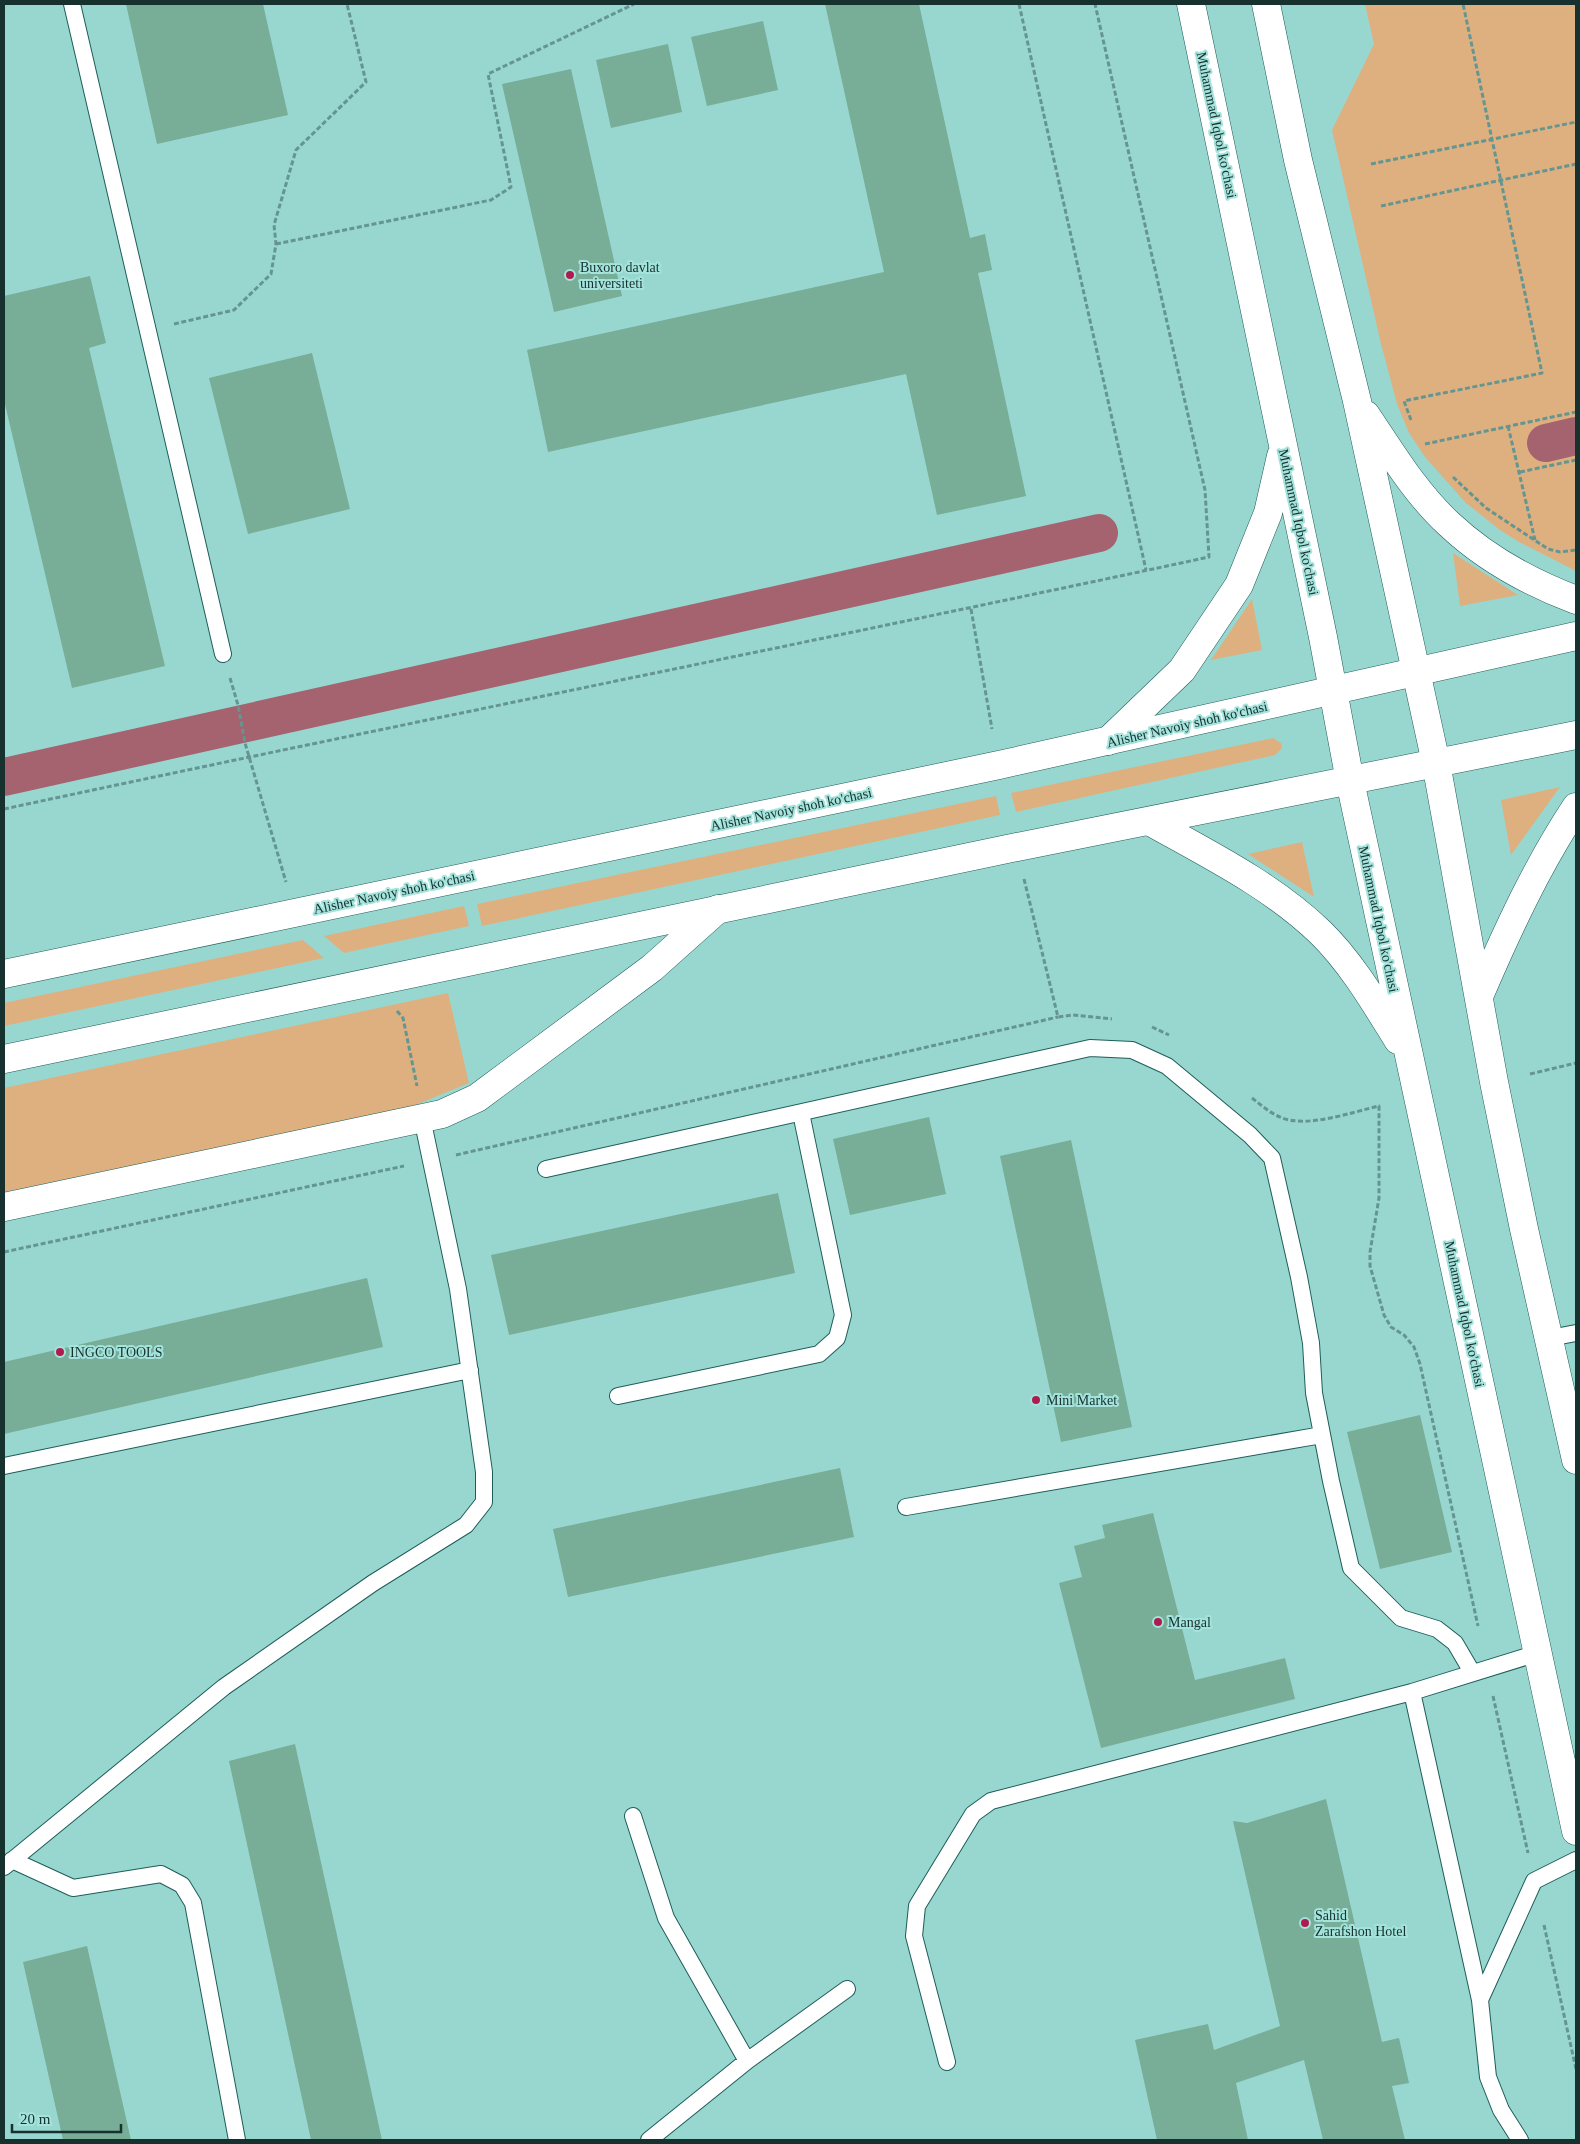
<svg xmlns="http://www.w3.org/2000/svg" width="1580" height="2144" viewBox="0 0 1580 2144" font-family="'Times New Roman',serif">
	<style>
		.green { fill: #deb080 }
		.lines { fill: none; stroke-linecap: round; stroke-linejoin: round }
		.canal { stroke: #a5626f; stroke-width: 38 }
		.building { fill: #78ad97 }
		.lane-casing { stroke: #1e5e59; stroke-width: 18 }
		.street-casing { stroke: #1e5e59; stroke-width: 29 }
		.secondary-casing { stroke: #1e5e59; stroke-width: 29 }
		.primary-casing { stroke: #1e5e59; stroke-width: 29 }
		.path { stroke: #659590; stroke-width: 3; stroke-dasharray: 5 2.5; stroke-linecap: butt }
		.lane { stroke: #fff; stroke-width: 16 }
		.street { stroke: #fff; stroke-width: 28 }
		.secondary { stroke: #fff; stroke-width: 28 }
		.primary { stroke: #fff; stroke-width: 28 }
		.poi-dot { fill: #ae1c4f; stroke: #a4e4dd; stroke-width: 2 }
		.labels { text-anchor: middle; stroke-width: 4; stroke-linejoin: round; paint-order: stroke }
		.street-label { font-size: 14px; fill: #17312e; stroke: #a4e4dd }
		.poi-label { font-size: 14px; fill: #17312e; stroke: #a4e4dd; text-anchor: start }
	</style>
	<rect width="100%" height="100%" fill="#98d7d0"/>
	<path class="green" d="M1365 4H1576V571L1519 542 1500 530 1466 503 1425 457 1409 433 1397 404 1381 344 1332 130 1374 44Z
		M1453 553 1518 595 1460 606Z
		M1252 599 1262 650 1211 660Z
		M1273 738 1281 743 1282 748 1275 755 1016 812 1011 793Z
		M1560 787 1511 855 1501 800Z
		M996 796 1000 815 482 926 477 904Z
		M1302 842 1314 897 1248 854Z
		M464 906 469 926 344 953 324 936Z
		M303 940 324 958 4 1026V1003Z
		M448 993 469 1083 401 1111 4 1192V1088Z"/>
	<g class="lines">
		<path class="canal" d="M1546 443 1576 436
			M4 777 1099 533"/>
	</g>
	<path class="building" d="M126 4H263L288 115 157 144Z
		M825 4H919L970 238 985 234 992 270 978 273 1026 496 937 515 906 374 548 452 527 350 884 272Z
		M763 21 778 90 707 106 691 37Z
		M668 44 682 112 611 128 596 60Z
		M571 69 622 296 554 312 502 84Z
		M90 276 106 343 89 348 165 666 72 688 4 400V296Z
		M312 353 350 509 248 534 209 378Z
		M929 1117 946 1194 850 1215 833 1139Z
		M1071 1140 1132 1427 1061 1442 1000 1156Z
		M778 1193 795 1273 509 1335 491 1255Z
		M367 1278 383 1347 4 1434V1362Z
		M1420 1415 1452 1552 1380 1569 1347 1432Z
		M840 1468 854 1537 568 1597 553 1529Z
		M1153 1513 1195 1680 1285 1658 1295 1699 1101 1748 1059 1583 1082 1577 1074 1546 1105 1538 1102 1525Z
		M295 1744 382 2140H311L229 1761Z
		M1326 1799 1382 2042 1399 2038 1409 2083 1392 2086 1405 2140H1323L1304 2060 1236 2083 1248 2140H1157L1135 2040 1208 2024 1214 2050 1280 2026 1233 1821 1247 1823Z
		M87 1946 131 2140H63L23 1962Z"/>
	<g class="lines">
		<g class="lane-casing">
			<path id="lane" d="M72 4 223 654
				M546 1169 1090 1048 1132 1050 1167 1066 1250 1135 1272 1158 1299 1277 1311 1343 1314 1393 1331 1481 1351 1568 1401 1618 1437 1629 1455 1643 1472 1672
				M1550 1338 1576 1333
				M618 1396 819 1354 837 1338 843 1315 801 1113
				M4 1466 470 1370
				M906 1507 1322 1435
				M1412 1692 1480 2000
				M633 1816 666 1918 747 2061
				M12 1860 73 1888 161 1874 182 1885 193 1903 237 2140
				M4 1867 224 1687 373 1583 466 1525 484 1502V1472L458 1289 422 1118
				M947 2062 914 1936 917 1906 973 1814 991 1801 1412 1692 1538 1653
				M649 2140 747 2061 847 1989
				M1520 2140 1501 2110 1488 2077 1480 2000 1534 1881 1576 1860"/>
		</g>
		<g class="street-casing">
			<path id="street" d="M4 1207 442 1114 477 1098 652 968 718 909"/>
		</g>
		<g class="secondary-casing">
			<path id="secondary" d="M4 974 999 765 1576 636
				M4 1059 1017 847 1576 735"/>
		</g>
		<g class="primary-casing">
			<path id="primary" d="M1191 4 1323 637 1350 781 1576 1831
				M1266 4 1298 160 1357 401 1436 763 1494 1082 1524 1229 1576 1460
				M1366 415C1391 452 1416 494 1449 524 1485 558 1531 583 1576 600
				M1108 741 1182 670 1239 585 1268 513 1281 456
				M1151 822C1208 854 1271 885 1320 932 1351 962 1375 1003 1398 1040
				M1480 994C1508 929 1537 866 1576 807"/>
		</g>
		<path class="path" d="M1019 4 1146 570
			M1371 164 1576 122
			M1381 206 1576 164
			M276 244 491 200 511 187 488 74 634 4
			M174 324 234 310 271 274 276 244 274 225 296 150 366 82 347 4
			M1411 420 1404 401 1542 373 1463 4
			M1508 426 1535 540
			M1425 444 1576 412
			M1520 472 1576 460
			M1453 477 1486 508 1548 549 1560 552 1576 550
			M971 609 992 729
			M230 678 238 705 245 743 286 882
			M4 809C405 723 808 643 1209 557L1205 490 1095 4
			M1024 879 1058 1017 1073 1015 1112 1019
			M397 1011 403 1018 417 1086
			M1152 1027 1169 1035
			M1530 1074 1576 1063
			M1252 1098C1261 1105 1270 1113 1280 1117 1306 1129 1352 1112 1379 1106V1198L1370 1252V1266L1384 1315 1391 1327 1404 1335 1414 1347 1420 1364 1478 1626
			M456 1155 1058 1017
			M4 1252 404 1166
			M1493 1696 1528 1853
			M1544 1925 1576 2069"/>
		<use href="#lane" class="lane"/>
		<use href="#street" class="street"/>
		<use href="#secondary" class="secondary"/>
		<use href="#primary" class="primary"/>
	</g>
	<g class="poi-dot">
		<circle cx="570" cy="275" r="5"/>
		<circle cx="60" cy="1352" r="5"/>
		<circle cx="1036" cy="1400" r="5"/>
		<circle cx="1158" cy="1622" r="5"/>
		<circle cx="1305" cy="1923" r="5"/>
	</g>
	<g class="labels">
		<g class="street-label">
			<text transform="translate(1217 125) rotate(78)" y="5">Muhammad Iqbol ko'chasi</text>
			<text transform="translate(1299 522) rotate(78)" y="5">Muhammad Iqbol ko'chasi</text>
			<text transform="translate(1187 724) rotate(-13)" y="5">Alisher Navoiy shoh ko'chasi</text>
			<text transform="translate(791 809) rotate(-12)" y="5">Alisher Navoiy shoh ko'chasi</text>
			<text transform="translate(394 892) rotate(-12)" y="5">Alisher Navoiy shoh ko'chasi</text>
			<text transform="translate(1379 919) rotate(78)" y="5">Muhammad Iqbol ko'chasi</text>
			<text transform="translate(1465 1314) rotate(78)" y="5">Muhammad Iqbol ko'chasi</text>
		</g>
		<g class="poi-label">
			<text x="580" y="272">Buxoro davlat<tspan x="580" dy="16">universiteti</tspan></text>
			<text x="70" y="1357">INGCO TOOLS</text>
			<text x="1046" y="1405">Mini Market</text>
			<text x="1168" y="1627">Mangal</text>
			<text x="1315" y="1920">Sahid<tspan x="1315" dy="16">Zarafshon Hotel</tspan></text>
		</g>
	</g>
	<rect width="1580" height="2144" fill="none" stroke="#17312e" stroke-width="10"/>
	<path d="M12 2124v8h109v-8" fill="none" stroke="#17312e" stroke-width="2.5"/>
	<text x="20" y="2124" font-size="15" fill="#17312e" stroke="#a4e4dd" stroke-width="4" paint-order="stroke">20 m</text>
</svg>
